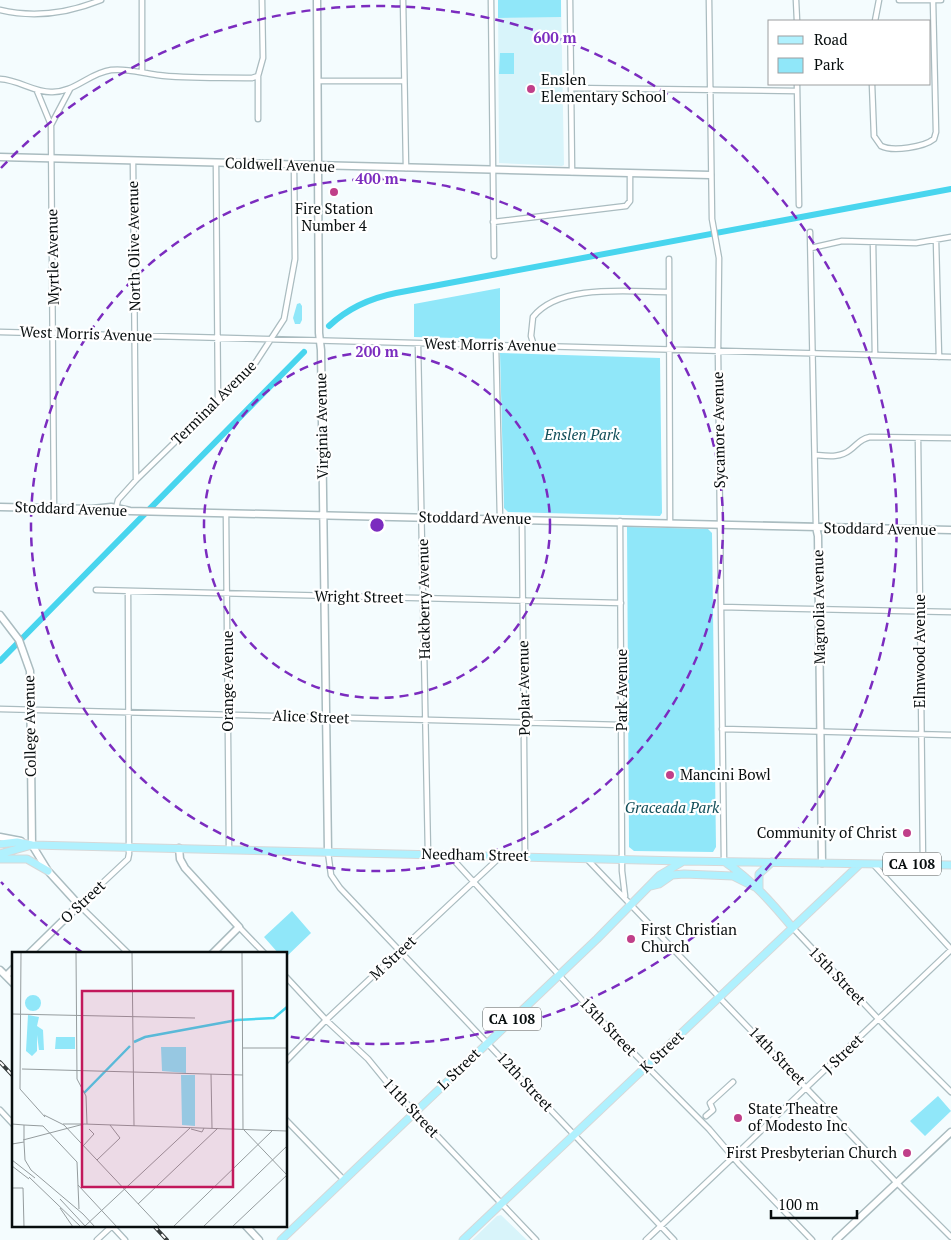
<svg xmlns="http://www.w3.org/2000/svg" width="951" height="1240" viewBox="0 0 951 1240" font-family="'PT Serif',serif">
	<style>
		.built { fill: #d8f4fa }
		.green { fill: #90e7f9 }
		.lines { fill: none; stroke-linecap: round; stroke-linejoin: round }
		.canal { stroke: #48d5ee; stroke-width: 6 }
		.street-casing { stroke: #aabcc0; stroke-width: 7 }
		.secondary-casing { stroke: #aabcc0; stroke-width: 9 }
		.primary-casing { stroke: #d7d8d8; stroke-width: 9 }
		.street { stroke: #fff; stroke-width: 4.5 }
		.secondary { stroke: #fff; stroke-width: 6 }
		.primary { stroke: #b0f1fe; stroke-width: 7 }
		.rail-casing { stroke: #353b3c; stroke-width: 4 }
		.rail { stroke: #fff; stroke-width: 2; stroke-dasharray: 5.5; stroke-linecap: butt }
		.ring { fill: none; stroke: #7b2cbf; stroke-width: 2.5; stroke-dasharray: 9 6 }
		.poi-dot { fill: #c03f89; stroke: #fff; stroke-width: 2 }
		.labels { text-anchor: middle; stroke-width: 4.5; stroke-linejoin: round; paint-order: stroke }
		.shield { fill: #fff; stroke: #515656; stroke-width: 1 }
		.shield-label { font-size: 14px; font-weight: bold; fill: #070d0e }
		.poi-label { font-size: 15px; fill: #070d0e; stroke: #fff; text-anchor: start }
		.street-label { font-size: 15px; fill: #070d0e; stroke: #fff }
		.park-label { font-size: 15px; font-style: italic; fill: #124e59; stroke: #fff }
		.inset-river { fill: none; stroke: #48d5ee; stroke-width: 2.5 }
		.inset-road { fill: none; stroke: #959c9e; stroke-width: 1 }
		.view { fill: #c2185b; fill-opacity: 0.15; stroke: #c2185b; stroke-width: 2.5 }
		.inset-edge { fill: none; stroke: #070d0e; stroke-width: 2.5 }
		.centre { fill: #7b2cbf; stroke: #fff; stroke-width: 2.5 }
		.ring-label { font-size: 15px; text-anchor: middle; font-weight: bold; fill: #7b2cbf; stroke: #fff; stroke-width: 4.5; stroke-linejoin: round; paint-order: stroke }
	</style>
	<rect width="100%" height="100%" fill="#f4fcfe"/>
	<path class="built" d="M498 0H561L564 165 562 166 499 163Z
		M501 1215 527 1240H472L497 1216Z"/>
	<path class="green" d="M498 0H561V17L498 18Z
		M500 53H514V74H499Z
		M500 288V339L414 337V304Z
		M300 303 302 306V320L300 324H295L293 318 297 304Z
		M500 353 660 358 662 513 660 516 508 512 504 508Z
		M627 527 708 529 712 533 716 847 713 852 634 851 629 847Z
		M292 911 311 933 286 957V954H279L264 937Z
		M938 1096 951 1111 925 1136 910 1121Z"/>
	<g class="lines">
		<path class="canal" d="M329 326C348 308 371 298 396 293L951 189
			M0 661 304 352"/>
		<g class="street-casing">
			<path id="street" d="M403 0 406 168
				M491 0 494 256
				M570 0 572 172
				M709 0 712 219 719 258 718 351 724 861
				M796 0 797 21
				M899 0H941
				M0 10C34 18 69 13 101 0
				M875 21 879 0
				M142 72V0
				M0 79C19 80 33 92 51 92 74 93 89 73 111 70 127 68 141 73 157 75 188 79 221 77 252 78L258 76 263 58 262 0
				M318 81H404
				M797 84 799 205
				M872 84 874 136 881 146C893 152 924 147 934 139L936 132 933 1
				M571 88 797 91
				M37 91 51 125
				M258 119V76
				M133 161 136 480
				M216 163 218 402
				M493 222 626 206 630 201V175
				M810 232 816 527
				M936 240 939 357
				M873 242 875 355
				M811 248 842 241 916 243 951 237
				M669 259 670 522
				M0 332 951 357
				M418 344 428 854
				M496 346 500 519
				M534 346 531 336 533 317C560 283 630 292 669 292
				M918 438 923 864
				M815 455C828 456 840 458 850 450 858 444 860 439 870 437L951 438
				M116 508 118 500 136 480 254 365 284 319 295 259 294 166
				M54 509 51 125 70 89
				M226 513 229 849
				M522 519 525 857
				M620 521 622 871 625 896
				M96 590 621 603
				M128 591 129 854 128 859 79 905 129 954
				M721 607 951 612
				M0 709 622 725
				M722 729 951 735
				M328 852 331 875 340 888 674 1240
				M449 855 592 1011 709 1129 739 1164 812 1240
				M587 859 896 1182 951 1237
				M873 864 951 949
				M239 927 265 954
				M792 927 885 1026 951 1092
				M286 977 326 1020 368 1059 390 1086 536 1240
				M286 1061 326 1020 500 857
				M0 1110 14 1125
				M706 1116 713 1110 710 1103 733 1082
				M286 1120 344 1180
				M97 1240 112 1226 125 1240
				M646 1240 951 950"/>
		</g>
		<g class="secondary-casing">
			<path id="secondary" d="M317 0 319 333 321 350 328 852
				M0 157 710 175
				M0 507 92 509 111 507 130 511 951 530
				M816 527 818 536 822 863
				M0 615 19 640 30 671 32 845 48 871 79 905 29 954
				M0 837 21 841
				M179 848 180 859 185 868 239 927 212 954
				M0 970 14 984
				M6 976 14 968
				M246 1226 259 1240
				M836 1240 951 1132"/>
		</g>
		<g class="primary-casing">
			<path id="primary" d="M0 844 17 842 32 845 683 861 951 865
				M0 854 32 845
				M0 859H27L48 871
				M725 862C752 880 772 903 792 927
				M651 886 659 884 672 875 684 874 733 876 759 889V874L772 862
				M281 1240 597 939 660 875 682 862
				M463 1240 860 864"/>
		</g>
		<use href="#street" class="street"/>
		<use href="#secondary" class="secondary"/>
		<use href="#primary" class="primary"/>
		<g class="rail-casing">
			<path id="rail" d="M0 1062 14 1077
				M154 1226 167 1240"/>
		</g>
		<use href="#rail" class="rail"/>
	</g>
	<g class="ring">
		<circle cx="377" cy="525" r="173"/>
		<circle cx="377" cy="525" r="346"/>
		<path d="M83 953A519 519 0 0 1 1 882M1 168A519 519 0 1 1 287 1036"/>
	</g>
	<g class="poi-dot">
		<circle cx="531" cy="89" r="5"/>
		<circle cx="334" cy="192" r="5"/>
		<circle cx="670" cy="775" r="5"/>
		<circle cx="907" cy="833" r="5"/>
		<circle cx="631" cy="939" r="5"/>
		<circle cx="738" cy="1118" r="5"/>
		<circle cx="907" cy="1153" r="5"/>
	</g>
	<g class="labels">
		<g class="shield">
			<rect x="883" y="852.5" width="58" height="23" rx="4"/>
			<rect x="483" y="1007.5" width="58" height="23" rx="4"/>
		</g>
		<g class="shield-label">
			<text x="912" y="869">CA 108</text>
			<text x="512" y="1024">CA 108</text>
		</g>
		<g class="poi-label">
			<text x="541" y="85">Enslen<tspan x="541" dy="17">Elementary School</tspan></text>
			<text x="334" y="214" text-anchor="middle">Fire Station<tspan x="334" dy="17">Number 4</tspan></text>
			<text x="680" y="780">Mancini Bowl</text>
			<text x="897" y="838" text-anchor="end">Community of Christ</text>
			<text x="641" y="935">First Christian<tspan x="641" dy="17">Church</tspan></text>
			<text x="748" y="1114">State Theatre<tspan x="748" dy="17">of Modesto Inc</tspan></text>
			<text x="897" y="1158" text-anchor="end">First Presbyterian Church</text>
		</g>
		<g class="street-label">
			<text transform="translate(280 165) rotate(2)" y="5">Coldwell Avenue</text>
			<text transform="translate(134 246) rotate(-91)" y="5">North Olive Avenue</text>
			<text transform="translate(53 257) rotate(-91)" y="5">Myrtle Avenue</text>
			<text transform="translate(86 334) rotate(2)" y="5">West Morris Avenue</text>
			<text transform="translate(490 345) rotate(1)" y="5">West Morris Avenue</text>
			<text transform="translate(214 403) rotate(-45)" y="5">Terminal Avenue</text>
			<text transform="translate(322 426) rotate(-91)" y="5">Virginia Avenue</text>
			<text transform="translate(719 430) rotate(-91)" y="5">Sycamore Avenue</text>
			<text transform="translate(71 509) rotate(2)" y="5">Stoddard Avenue</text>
			<text transform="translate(475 518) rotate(1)" y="5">Stoddard Avenue</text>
			<text transform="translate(880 529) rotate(1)" y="5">Stoddard Avenue</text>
			<text transform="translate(359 597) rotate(1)" y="5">Wright Street</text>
			<text transform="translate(424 599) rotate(-91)" y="5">Hackberry Avenue</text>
			<text transform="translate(819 607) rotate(-91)" y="5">Magnolia Avenue</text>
			<text transform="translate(920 651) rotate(-90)" y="5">Elmwood Avenue</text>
			<text transform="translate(228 681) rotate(-90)" y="5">Orange Avenue</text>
			<text transform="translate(524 688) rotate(-91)" y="5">Poplar Avenue</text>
			<text transform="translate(622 690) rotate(-90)" y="5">Park Avenue</text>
			<text transform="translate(311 717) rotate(2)" y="5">Alice Street</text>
			<text transform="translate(30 726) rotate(-91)" y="5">College Avenue</text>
			<text transform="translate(475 855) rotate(1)" y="5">Needham Street</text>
			<text transform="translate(83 902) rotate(-43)" y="5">O Street</text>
			<text transform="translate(393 958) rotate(-43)" y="5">M Street</text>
			<text transform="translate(837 976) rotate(46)" y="5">15th Street</text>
			<text transform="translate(608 1027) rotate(46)" y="5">13th Street</text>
			<text transform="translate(662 1052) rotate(-43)" y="5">K Street</text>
			<text transform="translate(843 1054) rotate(-44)" y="5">J Street</text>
			<text transform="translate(777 1056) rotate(46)" y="5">14th Street</text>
			<text transform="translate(459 1069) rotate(-44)" y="5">L Street</text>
			<text transform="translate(525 1082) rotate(47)" y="5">12th Street</text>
			<text transform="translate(411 1108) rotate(47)" y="5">11th Street</text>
		</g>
		<g class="park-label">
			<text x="582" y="440">Enslen Park</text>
			<text x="672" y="813">Graceada Park</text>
		</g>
	</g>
	<g transform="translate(12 952)">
		<rect width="275" height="275" fill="#f4fcfe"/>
		<path d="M13 51a8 8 0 1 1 16 0a8 8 0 1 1-16 0ZM16 63 27 65 25 74 31 78 32 98H27L25 83V99L20 104 14 99ZM44 85H63V97H43ZM149 95H174V121L150 119ZM169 123H183V174L170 173Z" fill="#90e7f9"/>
		<path class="inset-river" d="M122 90 133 85 225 68 262 66 275 55M72 141 118 94"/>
		<path class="inset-road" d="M64 0 65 127 74 144 75 172M120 0 122 174M230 0 231 178M0 62 183 66M231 96H275M10 117 231 123M199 122 200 176M8 137 9 0M8 137 33 165M32 163 52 173 148 275M0 172 12 173V190M51 172H70M12 173 31 174 65 210 67 257M179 177 190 180 192 176M11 188 72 172 275 179M0 192 12 190 13 208 19 218 71 262M71 194 82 182 77 177M0 208 23 226M85 208 108 186 98 173M0 214 17 227M17 225 69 275M66 233 105 275M0 236H11L12 275M48 247 74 275M126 252 206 176M48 256 61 275M71 262 83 275M73 274 178 176M161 275 260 179M191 275 275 194M220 275 275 223 232 178"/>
		<path class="view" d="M70 39H221V235H70Z"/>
		<rect width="275" height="275" class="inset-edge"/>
	</g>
	<circle cx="377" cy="525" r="8" class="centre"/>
	<g class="ring-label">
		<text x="555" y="43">600 m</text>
		<text x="377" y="184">400 m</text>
		<text x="377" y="357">200 m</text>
	</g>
	<rect x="768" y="20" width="162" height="65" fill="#ffffff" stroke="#9c9e9f"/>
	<rect x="778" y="36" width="25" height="8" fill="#b0f1fe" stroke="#9c9e9f"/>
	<text x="814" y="45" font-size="15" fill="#070d0e">Road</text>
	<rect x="778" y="58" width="25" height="15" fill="#90e7f9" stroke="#9c9e9f"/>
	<text x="814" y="70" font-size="15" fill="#070d0e">Park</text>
	<path d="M771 1210v8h86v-8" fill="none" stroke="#070d0e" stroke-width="2.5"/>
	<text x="778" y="1210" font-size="15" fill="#070d0e" stroke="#ffffff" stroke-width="4" paint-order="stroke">100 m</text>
</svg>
